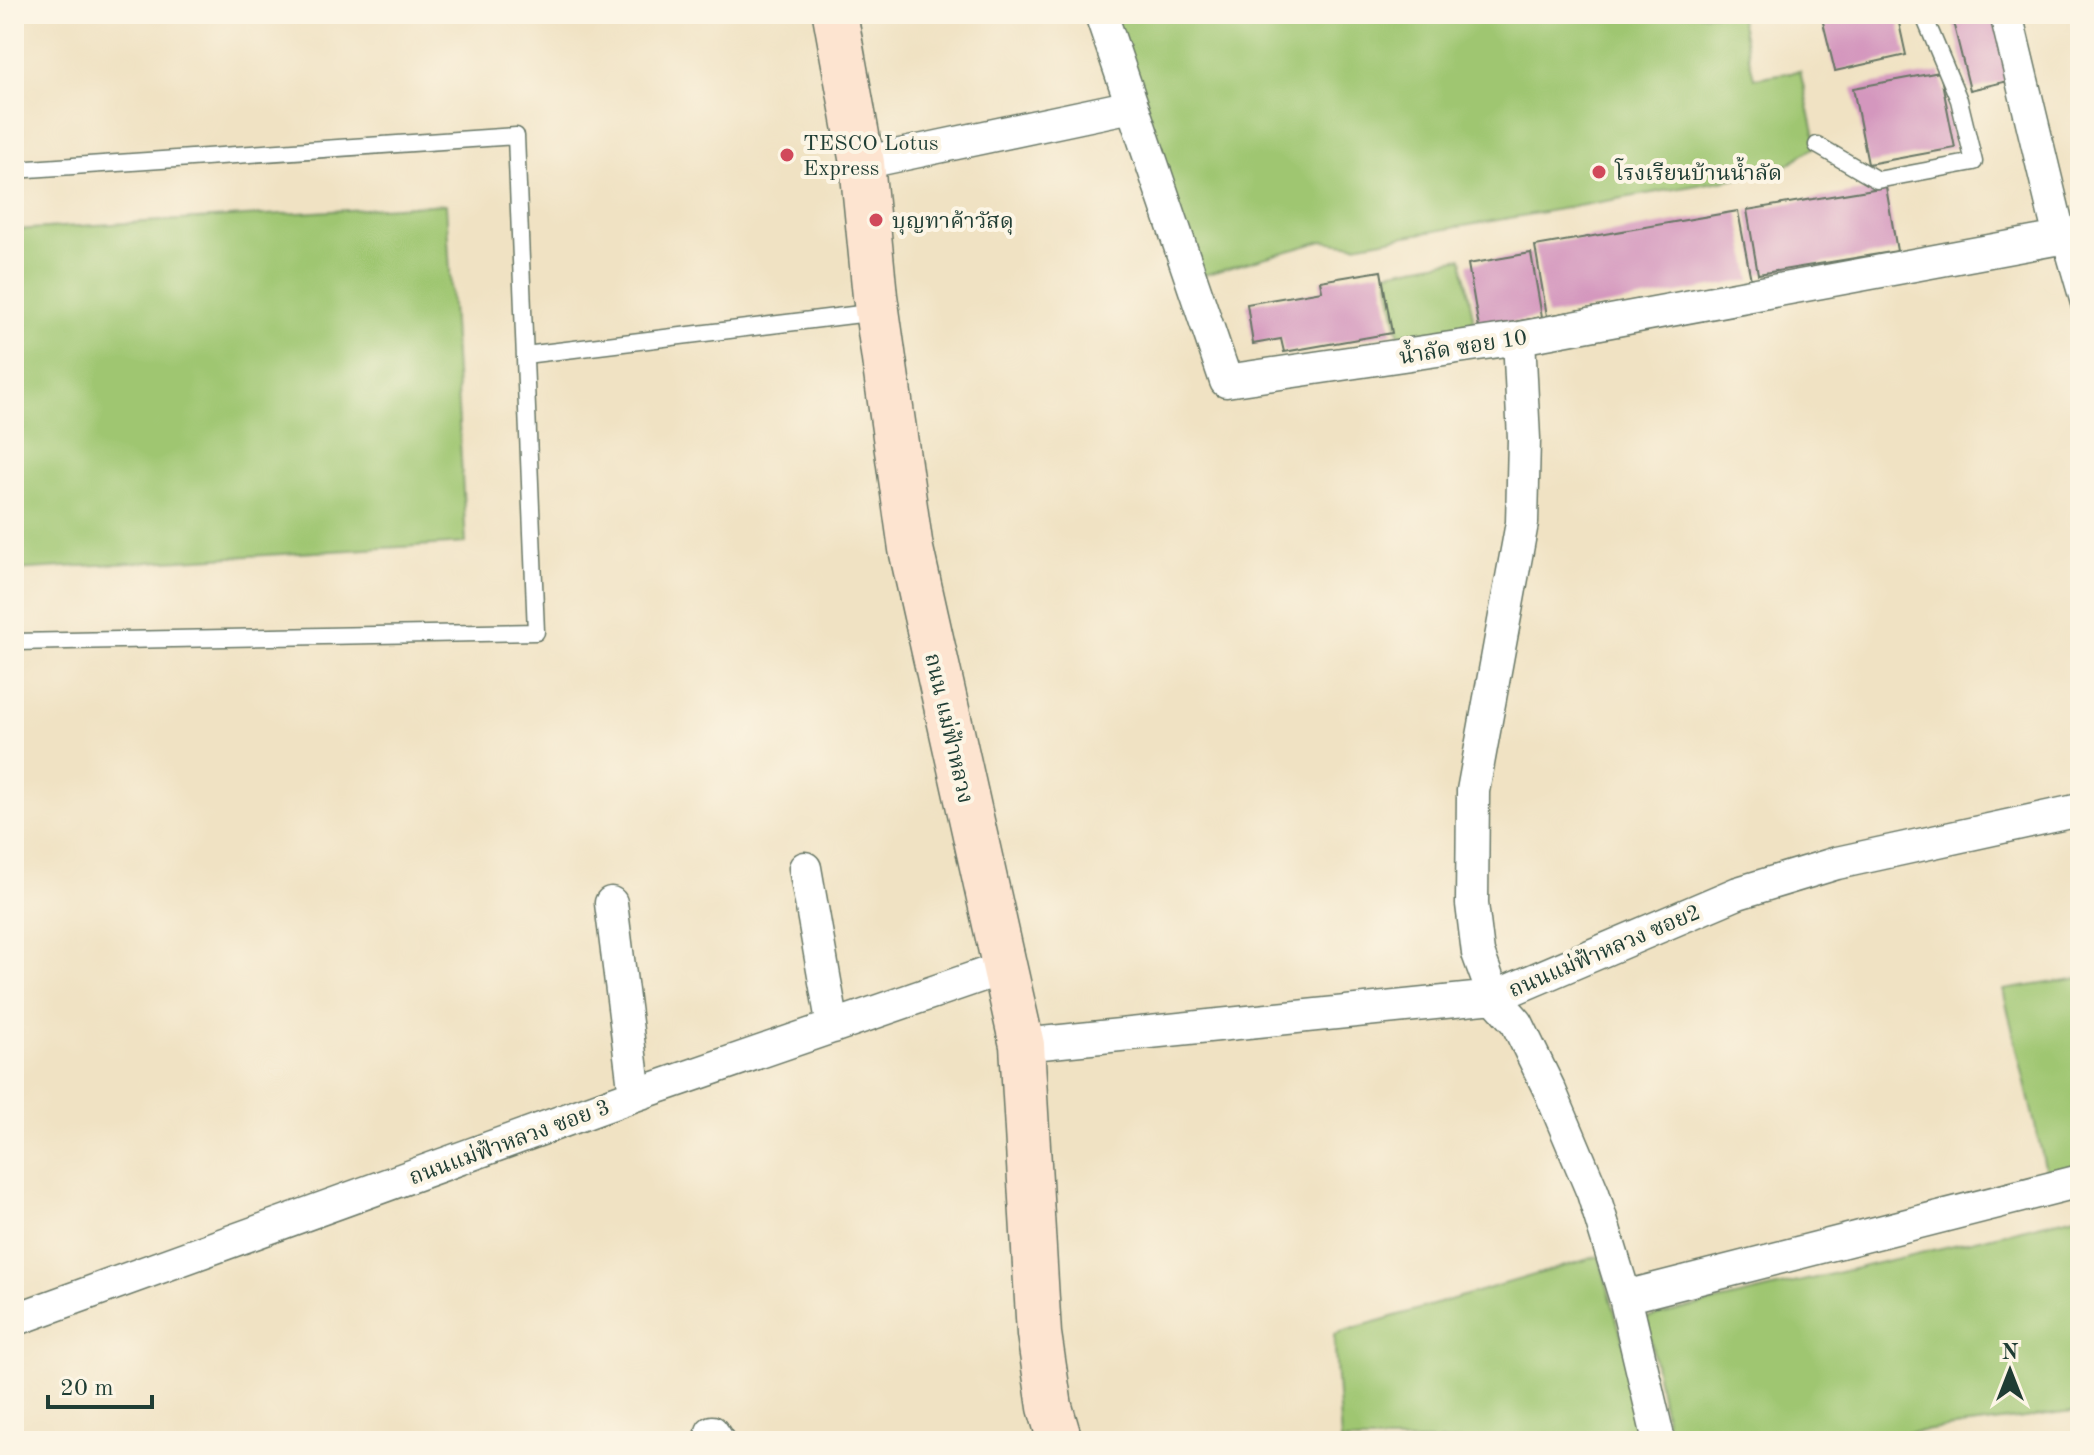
<svg xmlns="http://www.w3.org/2000/svg" width="2094" height="1455" viewBox="0 0 2094 1455" font-family="'Old Standard TT','Noto Serif Thai',serif">
	<style>
		.green { fill: #9fc671; stroke: #5f8252; stroke-width: 2 }
		.building { fill: #d497be }
		.lines { fill: none; stroke-linecap: round; stroke-linejoin: round }
		.lane-casing { stroke: #687766; stroke-width: 19 }
		.street-casing { stroke: #687766; stroke-width: 35 }
		.secondary-casing { stroke: #687766; stroke-width: 47 }
		.lane { stroke: #fff; stroke-width: 16 }
		.street { stroke: #fff; stroke-width: 32 }
		.secondary { stroke: #fde4d0; stroke-width: 44 }
		.poi-dot { fill: #d1495b; stroke: #fcf5e5; stroke-width: 3 }
		.labels { text-anchor: middle; stroke-width: 8; stroke-linejoin: round; paint-order: stroke }
		.poi-label { font-size: 22px; fill: #1f3d34; stroke: #fcf5e5; text-anchor: start }
		.street-label { font-size: 22px; fill: #1f3d34; stroke: #fcf5e5 }
	</style>
	<rect width="100%" height="100%" fill="#fcf5e5"/>
	<filter id="ink" filterUnits="userSpaceOnUse"><feTurbulence type="fractalNoise" baseFrequency=".0125" numOctaves="2"/><feDisplacementMap in="SourceGraphic" scale="16" xChannelSelector="R" yChannelSelector="G"/><feConvolveMatrix kernelMatrix="1 2 1 2 8 2 1 2 1" color-interpolation-filters="sRGB"/></filter>
	<filter id="wash" filterUnits="userSpaceOnUse"><feTurbulence type="fractalNoise" baseFrequency=".006" numOctaves="4" result="noise"/><feDisplacementMap in="SourceGraphic" scale="32" xChannelSelector="R" yChannelSelector="G"/><feGaussianBlur stdDeviation="1.8" result="paint"/><feColorMatrix in="noise" values="0 0 0 0 0 0 0 0 0 0 0 0 0 0 0 0 0 1.4 0 .05"/><feComposite in="paint" operator="in"/></filter>
	<g filter="url(#wash)">
		<rect width="100%" height="100%" fill="#f0e2c3"/>
		<path class="green" d="M1101 14H1739L1754 78 1800 71 1817 145 1778 171 1355 245 1323 241 1190 279Z
			M446 204 466 543 14 570V230Z
			M1462 258 1475 328 1400 342 1387 272Z
			M2080 978V1181L2050 1188 2003 990Z
			M2080 1215V1411L1844 1441H1669L1647 1318Z
			M1599 1256 1651 1441H1341L1334 1334Z"/>
		<g id="blocks">
			<path class="building" d="M1821 14H1897L1906 55 1835 71Z
				M1951 14H1995L2012 80 1970 90Z
				M1940 72 1955 148 1868 164 1853 88Z
				M1886 187 1897 251 1758 274 1747 210Z
				M1738 211 1751 280 1547 316 1535 246Z
				M1531 253 1542 317 1479 328 1468 264Z
				M1381 271 1392 333 1284 352 1281 339 1253 344 1247 304 1322 291 1320 281Z"/>
		</g>
	</g>
	<g filter="url(#ink)">
		<use href="#blocks" fill-opacity="0" stroke="#687766" stroke-width="2"/>
		<g class="lines">
			<g class="lane-casing">
				<path id="lane" d="M1817 145 1877 180 1974 162 1959 100 1923 14
					M14 170 516 136 536 632 14 642
					M2060 238 2080 307
					M525 355 877 312"/>
			</g>
			<g class="street-casing">
				<path id="street" d="M1101 14 1226 381 1519 338 2060 238H2080
					M2006 14 2060 238
					M862 163 1132 106
					M1519 338 1524 439 1522 523 1473 791 1472 904 1478 953 1494 997 1517 1023 1550 1091 1593 1193 1625 1297 1659 1441
					M805 868 833 1027
					M611 903 635 1095
					M1022 1045 1494 997 1738 893 1837 863 2080 810
					M1625 1297 2080 1181
					M14 1320 635 1095 1006 967
					M712 1432 718 1441"/>
			</g>
			<g class="secondary-casing">
				<path id="secondary" d="M835 14 862 163 875 296 911 549 1022 1045 1039 1334 1050 1407 1060 1441"/>
			</g>
			<use href="#lane" class="lane"/>
			<use href="#street" class="street"/>
			<use href="#secondary" class="secondary"/>
		</g>
	</g>
	<g class="poi-dot">
		<circle cx="787" cy="155" r="8"/>
		<circle cx="1599" cy="172" r="8"/>
		<circle cx="876" cy="220" r="8"/>
	</g>
	<g class="labels">
		<g class="poi-label">
			<text x="803" y="150">TESCO Lotus<tspan x="803" dy="25">Express</tspan></text>
			<text x="1615" y="180">โรงเรียนบ้านน้ำลัด</text>
			<text x="892" y="228">บุญทาค้าวัสดุ</text>
		</g>
		<g class="street-label">
			<text transform="translate(1463 346) rotate(-9)" y="8">น้ำลัด ซอย 10</text>
			<text transform="translate(950 728) rotate(77)" y="8">ถนน แม่ฟ้าหลวง</text>
			<text transform="translate(1604 950) rotate(-23)" y="8">ถนนแม่ฟ้าหลวง ซอย2</text>
			<text transform="translate(509 1141) rotate(-20)" y="8">ถนนแม่ฟ้าหลวง ซอย 3</text>
		</g>
	</g>
	<rect width="2094" height="1455" fill="none" stroke="#fcf5e5" stroke-width="48"/>
	<g transform="translate(2010 1371)" stroke="#fcf5e5" stroke-width="6" paint-order="stroke">
	<path d="M0-6L14 30L0 20L-14 30Z" fill="#1f3d34"/>
	<text y="-12" font-size="22" font-weight="bold" text-anchor="middle" fill="#1f3d34">N</text>
	</g>
	<path d="M48 1395v12h104v-12" fill="none" stroke="#1f3d34" stroke-width="4"/>
	<text x="60" y="1395" font-size="24" fill="#1f3d34" stroke="#fcf5e5" stroke-width="6" paint-order="stroke">20 m</text>
</svg>
